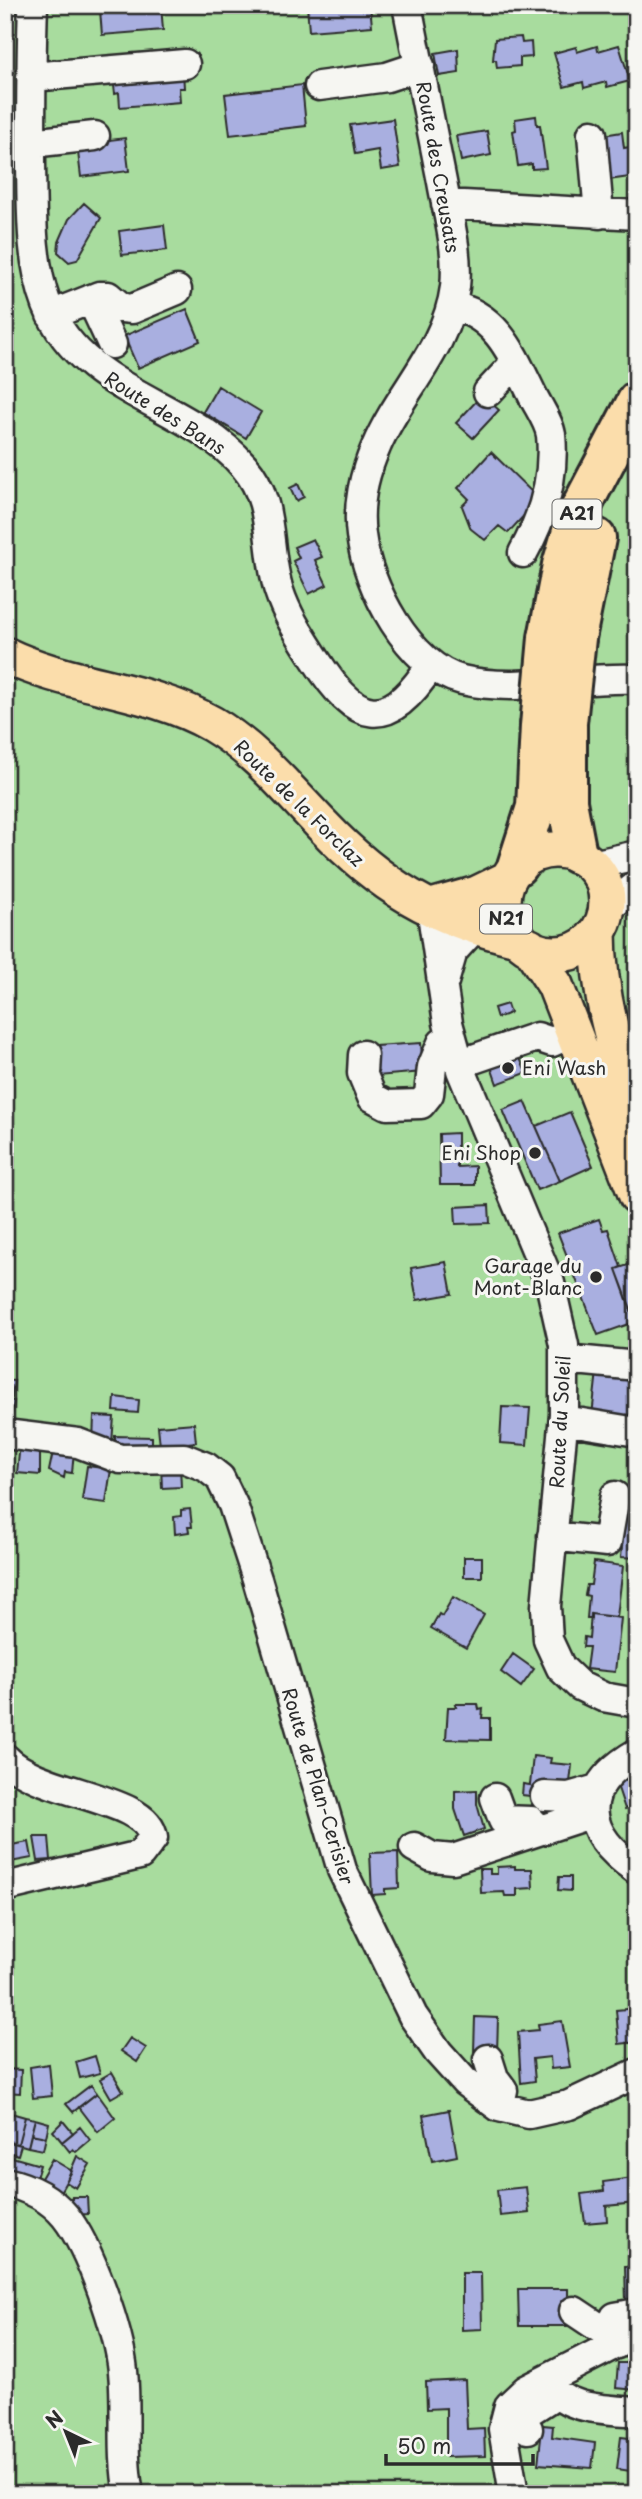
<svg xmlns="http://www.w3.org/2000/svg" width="642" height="2499" viewBox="0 0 642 2499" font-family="'Playpen Sans',sans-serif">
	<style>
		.green { fill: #a8dc9e; stroke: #6a8464; stroke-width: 2 }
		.building { fill: #a9afe0; stroke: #2b2b2b; stroke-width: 2 }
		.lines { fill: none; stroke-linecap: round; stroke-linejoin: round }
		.minor-casing { stroke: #2b2b2b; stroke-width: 33 }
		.major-casing { stroke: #2b2b2b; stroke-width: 40 }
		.highway-casing { stroke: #2b2b2b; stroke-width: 44 }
		.minor { stroke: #f6f6f2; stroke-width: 28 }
		.major { stroke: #fbddab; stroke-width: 35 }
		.highway { stroke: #fbddab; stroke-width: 38 }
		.highway-bridge-casing { stroke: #2b2b2b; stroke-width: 44; stroke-linecap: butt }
		.highway-bridge { stroke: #fbddab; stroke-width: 38 }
		.poi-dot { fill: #2b2b2b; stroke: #f6f6f2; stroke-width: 2.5 }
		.labels { text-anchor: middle; stroke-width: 6; stroke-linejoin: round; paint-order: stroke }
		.shield { fill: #f6f6f2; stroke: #686867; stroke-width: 2 }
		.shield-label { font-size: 18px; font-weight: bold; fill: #2b2b2b }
		.street-label { font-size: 19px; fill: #2b2b2b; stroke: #f6f6f2 }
		.poi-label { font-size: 19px; fill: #2b2b2b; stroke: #f6f6f2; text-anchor: end }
	</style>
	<rect width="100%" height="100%" fill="#e7e8ee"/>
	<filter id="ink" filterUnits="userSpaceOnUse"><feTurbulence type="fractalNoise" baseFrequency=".0143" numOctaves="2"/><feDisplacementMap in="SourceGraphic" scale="14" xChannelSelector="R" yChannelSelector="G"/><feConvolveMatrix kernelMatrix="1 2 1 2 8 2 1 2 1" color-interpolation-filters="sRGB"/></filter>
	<g filter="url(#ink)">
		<path class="green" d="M5 5H637V2494H5Z"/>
		<path class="building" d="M161 5 163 30 102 35 100 10Z
			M307 5H370L372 26 309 31Z
			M521 37 522 43 531 42 532 57 520 58V66L497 68 496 60H493L495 39Z
			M619 45 630 81 607 87 606 82 584 88 583 82 564 87 554 53 576 47 577 52 597 46 598 51Z
			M458 49 459 73 439 76 435 53Z
			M183 71 184 88H179L180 102 120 107 119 93 115 94 113 77Z
			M302 85 306 126 230 135 225 94Z
			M536 116 537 125H540L546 168 532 169V164L518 166 513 131 516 130 515 119Z
			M393 119 400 167 381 170 378 150 355 154 350 125Z
			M487 131 491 155 461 161 456 136Z
			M622 132 624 148 635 146 637 176 608 180 603 135Z
			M125 138 129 171 81 177 77 144Z
			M84 203 101 218 77 260 69 262 58 252 59 242 69 219Z
			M164 225 167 250 122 255 119 231Z
			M187 309 200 341 138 368 124 336Z
			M218 386 261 412 246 438 203 412Z
			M482 395 499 410 473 438 456 423Z
			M491 452 539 499 508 533 499 526 485 540 471 529 462 506 469 499 458 488Z
			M298 484 304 497 296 501 290 488Z
			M313 539 322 557 315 560 327 585 309 594 293 561 299 558 294 547Z
			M507 1004 510 1013 497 1018 494 1008Z
			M421 1043 423 1072 377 1076 375 1046Z
			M520 1058 526 1073 497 1084 490 1064 502 1059 504 1064Z
			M525 1101 560 1181 537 1190 503 1110Z
			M570 1112 593 1166 560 1181 536 1126Z
			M457 1133V1167L475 1166V1185H440L439 1134Z
			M489 1205 490 1223 456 1224 455 1207Z
			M599 1219 603 1230 608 1229 621 1267 616 1269 635 1322 598 1335 558 1233Z
			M446 1262 452 1294 417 1300 411 1268Z
			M637 1262V1325L616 1269Z
			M597 1371 637 1377V1422L592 1416Z
			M5 1380 14 1381 12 1398 5 1397Z
			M115 1397 139 1400 138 1413 114 1411Z
			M5 1400 14 1401 10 1430 5 1429Z
			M502 1407 530 1408 527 1445 500 1443Z
			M94 1416 114 1417 112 1443 93 1442Z
			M194 1423 196 1442 160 1446 158 1426Z
			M115 1436 152 1437V1451L115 1450Z
			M20 1444 40 1446V1475L17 1473Z
			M54 1447 74 1451 72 1473 65 1472 64 1478 49 1471Z
			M87 1466 111 1469 106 1503 82 1500Z
			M161 1466H180L181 1487 162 1488Z
			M627 1495 637 1496V1558L621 1557Z
			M190 1509 192 1527H188L189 1532 175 1534 174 1517 181 1516V1510Z
			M464 1557H482V1577H464Z
			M594 1562 623 1566 617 1617 591 1614V1618H587L589 1596 585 1595 587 1585H591Z
			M453 1597 484 1615 466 1648 431 1628 439 1614 442 1616Z
			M591 1614 621 1618 615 1672 586 1669 589 1647H583L584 1637 589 1638Z
			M513 1654 534 1669 521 1687 501 1672Z
			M455 1704H478L479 1710 483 1709 482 1718H490V1740L446 1739 448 1707H456Z
			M533 1756 551 1758 550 1763 572 1765 569 1791 540 1797 522 1795 523 1784 530 1785Z
			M637 1772V1806L625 1809 615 1779Z
			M477 1790V1804L484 1829 464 1836 455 1809V1791Z
			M34 1837H49L51 1860 38 1861Z
			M29 1842 32 1858 5 1863V1846Z
			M398 1852 399 1888 385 1889V1894L372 1895 370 1853Z
			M515 1866V1869H532L533 1888 517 1889V1896H505L504 1892 481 1893 480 1869H490V1874H497V1867Z
			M559 1877H571V1891L558 1890Z
			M637 2008V2042L619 2044 616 2010Z
			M475 2017 498 2018 497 2053 474 2052Z
			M562 2021 570 2067 551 2069 550 2057 533 2059 535 2081 521 2083 518 2032 539 2030 538 2024Z
			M130 2038 146 2048 137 2062 121 2051Z
			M95 2056 100 2073 80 2078 76 2062Z
			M49 2064 52 2096 33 2098 30 2067Z
			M5 2069 21 2070 20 2093 5 2092Z
			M112 2072 123 2091 111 2098 100 2079Z
			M91 2085 97 2093 73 2112 66 2104Z
			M97 2093 115 2118 98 2132 79 2107Z
			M449 2110 457 2156 432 2161 423 2115Z
			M11 2113 25 2117 18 2144 5 2141Z
			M25 2117 35 2119 28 2147 18 2144Z
			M35 2119 49 2123 46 2137 31 2134Z
			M63 2121 73 2133 62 2142 53 2131Z
			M80 2127 90 2140 76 2152 73 2149 70 2152 62 2142Z
			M31 2134 46 2137 43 2150 28 2147Z
			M5 2141 21 2145 18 2155 5 2151Z
			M5 2155 40 2165 35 2181 5 2173Z
			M77 2156 90 2164 76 2188 66 2182Z
			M52 2159 72 2171 60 2192 40 2180Z
			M634 2178 636 2203 606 2206 607 2221 585 2223 581 2194 604 2191 603 2182Z
			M526 2187 529 2213 500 2216 497 2190Z
			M72 2197H87L88 2214 73 2215Z
			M625 2266H637V2303H626Z
			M462 2273H481L482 2329 462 2330Z
			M518 2289H568V2326H519Z
			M618 2363H637V2390L616 2388Z
			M465 2380 467 2429 484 2428 485 2456 446 2457V2408L427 2409 426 2382Z
			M532 2424 553 2426 552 2437 595 2443 592 2468 538 2464 541 2438 530 2437Z
			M621 2437 637 2439V2472L617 2469Z"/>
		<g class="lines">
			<g class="minor-casing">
				<path id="minor" d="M33 5C31 58 31 111 31 164 32 211 30 260 47 305 82 393 187 401 244 466 276 502 265 548 279 591 287 616 302 638 316 660 356 723 387 733 431 665
					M407 5C419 64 430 123 442 182 448 216 459 252 455 287 447 349 399 392 376 447 364 474 357 506 361 535 367 586 409 667 462 680 517 693 580 676 637 679
					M31 77 185 64
					M319 86 387 77 420 66
					M592 134 599 214
					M31 143 95 136
					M446 204 637 215
					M91 299 112 344
					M451 306C498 314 514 358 533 396 539 408 549 422 551 435 555 477 543 517 523 553
					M51 315 99 296H108L122 308 132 309 177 290
					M488 392 516 362
					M592 865 637 855
					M431 907 448 1023 461 1070 550 1283 564 1345V1414L546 1606 548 1640 561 1668 580 1686 603 1697 637 1703
					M607 909 637 885
					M444 982 453 951 474 928
					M363 1055 362 1073 372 1097 387 1105 421 1104 429 1094 432 1067 442 1043 452 1039
					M459 1064 537 1037 552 1042 574 1032
					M565 1359 637 1366
					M564 1420 637 1432
					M5 1434 78 1443 120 1459 184 1458 206 1467 220 1478 233 1505 257 1579 342 1870 413 2016 438 2052 465 2082 499 2107 529 2114 569 2105 637 2073
					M552 1536 607 1542 615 1496
					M637 1753C576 1788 582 1833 637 1870
					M5 1758C39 1795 148 1796 153 1838L140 1855 5 1887
					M545 1796 569 1797 597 1789
					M495 1798 503 1820 531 1821 539 1829
					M414 1847 432 1857 453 1859 593 1813
					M488 2059 494 2078 503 2090 499 2107
					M5 2182C28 2187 50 2198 65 2216 90 2247 119 2331 123 2371 127 2412 121 2452 129 2494
					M574 2311 610 2335 617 2344
					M615 2317 637 2313
					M547 2380C562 2411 607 2409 637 2412
					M528 2429 523 2423 526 2413 548 2399
					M514 2494 503 2429 509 2406 526 2390 637 2333"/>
			</g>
			<g class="major-casing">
				<path id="major" d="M5 655C71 687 149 688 212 724 255 749 288 790 322 825 380 886 434 918 517 938
					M503 902a52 52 0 1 1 104 0a52 52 0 1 1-104 0Z
					M431 907 477 894 508 879
					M598 931C598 998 617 1055 637 1118
					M530 947 555 985 637 1196"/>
			</g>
			<g class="highway-casing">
				<path id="highway" d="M548 638 562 565 577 515 637 401
					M576 638 596 538
					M567 723V802L577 854
					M517 866 536 807 540 726"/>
			</g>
			<use href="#minor" class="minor"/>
			<use href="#major" class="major"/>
			<use href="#highway" class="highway"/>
			<g class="highway-bridge-casing">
				<path id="highway-bridge" d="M567 723 576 638
					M540 726 548 638"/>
			</g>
			<use href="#highway-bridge" class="highway-bridge"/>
		</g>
	</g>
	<g class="poi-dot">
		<circle cx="508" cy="1068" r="7"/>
		<circle cx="535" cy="1153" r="7"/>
		<circle cx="596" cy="1277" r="7"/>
	</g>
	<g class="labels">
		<g class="shield">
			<rect x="552.5" y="499.5" width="49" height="29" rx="5"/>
			<rect x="480" y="904.5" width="52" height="29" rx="5"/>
		</g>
		<g class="shield-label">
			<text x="577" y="520">A21</text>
			<text x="506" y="925">N21</text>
		</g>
		<g class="street-label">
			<text transform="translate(438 167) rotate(80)" y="7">Route des Creusats</text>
			<text transform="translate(165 413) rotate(32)" y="7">Route des Bans</text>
			<text transform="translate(299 803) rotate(44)" y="7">Route de la Forclaz</text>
			<text transform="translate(560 1422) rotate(-87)" y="7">Route du Soleil</text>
			<text transform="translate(318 1786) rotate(73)" y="7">Route de Plan-Cerisier</text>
		</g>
		<g class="poi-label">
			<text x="522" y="1075" text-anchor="start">Eni Wash</text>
			<text x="521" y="1160">Eni Shop</text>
			<text x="582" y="1273">Garage du<tspan x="582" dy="22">Mont-Blanc</tspan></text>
		</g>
	</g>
	<rect width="642" height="2499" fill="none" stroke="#f6f6f2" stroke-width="28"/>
	<rect x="14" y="14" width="614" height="2471" fill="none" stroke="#2b2b2b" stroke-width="2.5" filter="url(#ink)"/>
	<g transform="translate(66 2432) rotate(317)" stroke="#f6f6f2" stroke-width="5" paint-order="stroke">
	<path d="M0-5L12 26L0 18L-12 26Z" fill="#2b2b2b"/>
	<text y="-10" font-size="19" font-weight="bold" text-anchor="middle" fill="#2b2b2b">N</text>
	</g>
	<path d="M386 2454v10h147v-10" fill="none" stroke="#2b2b2b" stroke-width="3.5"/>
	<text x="397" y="2454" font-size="21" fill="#2b2b2b" stroke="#f6f6f2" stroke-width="5" paint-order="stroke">50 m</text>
</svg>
